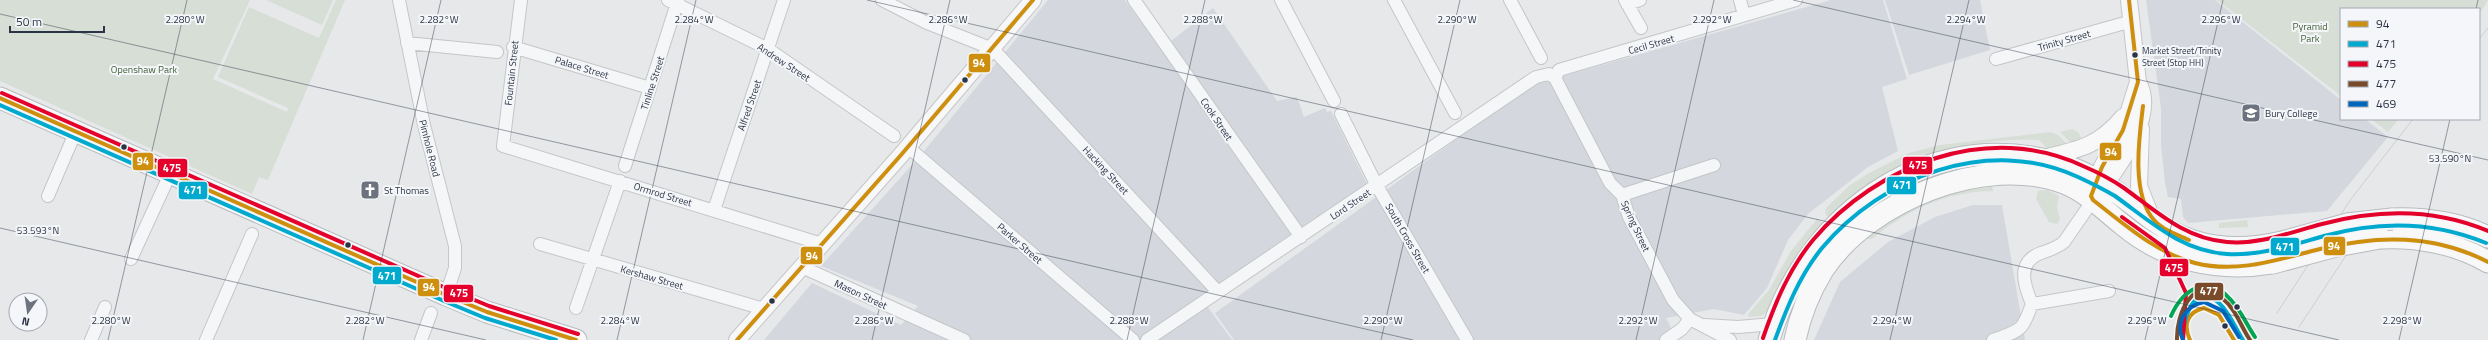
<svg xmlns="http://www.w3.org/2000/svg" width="2488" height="340" viewBox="0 0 2488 340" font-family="'Titillium Web',sans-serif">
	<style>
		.built { fill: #d4d7dd }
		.green { fill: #d6ded6 }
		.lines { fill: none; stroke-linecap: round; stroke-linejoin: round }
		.street-casing { stroke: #c4c6c8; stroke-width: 14 }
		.secondary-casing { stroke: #c4c6c8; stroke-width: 18 }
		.highway-casing { stroke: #b8bbbf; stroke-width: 23 }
		.street { stroke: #f5f6f7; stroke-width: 12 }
		.secondary { stroke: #f8f8f8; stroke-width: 16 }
		.highway { stroke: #f8f8f8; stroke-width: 21 }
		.tram { stroke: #cecfd2; stroke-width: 1 }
		.highway-bridge-casing { stroke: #b8bbbf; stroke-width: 23; stroke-linecap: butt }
		.highway-bridge { stroke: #f8f8f8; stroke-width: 21 }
		.bus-1-casing { stroke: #f4f6f9; stroke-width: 7 }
		.bus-2-casing { stroke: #f4f6f9; stroke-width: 7 }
		.bus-3-casing { stroke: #f4f6f9; stroke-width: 7 }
		.bus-4-casing { stroke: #f4f6f9; stroke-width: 7 }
		.bus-5-casing { stroke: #f4f6f9; stroke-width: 7 }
		.bus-6-casing { stroke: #f4f6f9; stroke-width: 7 }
		.bus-1 { stroke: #ce8f0e; stroke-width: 4 }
		.bus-2 { stroke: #00a9ce; stroke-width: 4 }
		.bus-3 { stroke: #e4002b; stroke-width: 4 }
		.bus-4 { stroke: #7a4b2a; stroke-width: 4 }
		.bus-5 { stroke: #0065bd; stroke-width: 4 }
		.bus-6 { stroke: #00a651; stroke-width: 4 }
		.ticks { fill: none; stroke: #2b3445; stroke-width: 1; stroke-opacity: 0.45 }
		.bus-dot { fill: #2b3445; stroke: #f4f6f9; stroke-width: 1.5 }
		.labels { text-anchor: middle; stroke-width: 4; stroke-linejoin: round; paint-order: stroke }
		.bus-label { font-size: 9px; fill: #2b3445; stroke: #f4f6f9; text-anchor: start }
		.park-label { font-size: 10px; fill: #3f6138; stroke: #f4f6f9 }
		.street-label { font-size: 10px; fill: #2b3445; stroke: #f4f6f9 }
		.poi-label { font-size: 10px; fill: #2b3445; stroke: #f4f6f9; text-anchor: start }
		.ticks-label { font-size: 10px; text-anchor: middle; fill: #2b3445; stroke: #f4f6f9; stroke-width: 4; stroke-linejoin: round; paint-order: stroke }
		.line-badge { stroke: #f4f6f9; stroke-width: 1.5 }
		.badge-label { font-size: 11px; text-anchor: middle; font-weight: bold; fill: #fff }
	</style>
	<rect width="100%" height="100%" fill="#e6e8ea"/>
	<path class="built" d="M1048 0H1125L1161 49 1213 8 1277 101 1297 97 1304 117 1325 108 1327 112 1331 111 1368 186 1202 299 1232 340H764L812 283 901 325 918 306 821 266 920 156Z
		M1831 0H1883L1907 79 1882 87 1898 151 1868 167 1808 214 1788 240 1767 288 1744 315 1714 309 1666 318 1677 340H1234L1215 313 1532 85Z
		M1885 0H1980L1990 50 1909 75Z
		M2146 0H2215L2341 100V119H2365L2388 137 2327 211 2188 223 2183 217 2181 199 2168 197 2165 183 2161 145V108Z
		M1973 205H2002L2025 340H1814L1840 282 1888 242 1935 217Z"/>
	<path class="green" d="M0 0H250L213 79 287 112 288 108 218 77 249 7 319 38 336 0H345L268 180 259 177 252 194 0 81Z
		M266 0H333L322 25Z
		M2217 0H2488L2479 15V9H2341V96Z
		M2371 119H2399L2388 132Z
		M2072 129 2078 132 2084 143 2074 146 2060 132Z
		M2051 132 2058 135 2070 147 2047 148 2039 140C1961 136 1886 165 1829 218L1825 213 1826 208 1850 185 1869 173 1909 153 1940 145Z
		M1992 184 1993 191C1944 192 1909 209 1872 239H1864L1885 222 1934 196Z
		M2047 190 2059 196 2057 207 2060 219 2057 224 2049 222 2036 199 2038 191Z
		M1817 219 1824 224 1805 245 1771 309 1761 316 1748 317 1749 313 1769 290 1791 251Z
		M2247 220 2248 227 2219 228V223Z"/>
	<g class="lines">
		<g class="street-casing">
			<path id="street" d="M399 0 424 125 455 246V268L446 295
				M521 0 503 146 822 244
				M668 0 768 49 894 136
				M882 0 927 23 993 49 1218 292
				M1134 0 1301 237
				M1281 0 1334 101
				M1394 0 1455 113
				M1510 0 1541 58
				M1625 0 1641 28
				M1740 0 1744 15
				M1627 4 1640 0
				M407 43 497 52
				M513 47 650 88
				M1996 59 2132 21
				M1555 78 1610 183 1622 195 1629 217 1673 300 1690 319 1730 340
				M1555 78 1559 70 1796 0
				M1341 114 1377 186 1467 340
				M908 147 1133 340
				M625 166 678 0
				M1622 195 1714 165
				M48 196 76 131
				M714 210 784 0
				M540 244 764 309
				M131 259 171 172
				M802 267 964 340
				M2032 304 2109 291
				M576 308 620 181
				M1704 325 1738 327 1773 324
				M91 340 105 307
				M206 340 252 234
				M421 340 431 313
				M1147 340 1536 77 1549 74 1555 78
				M1666 340 1682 329 1690 319
				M1993 340C2021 330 2022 332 2032 304 2024 285 2016 262 2041 253 2049 250 2057 248 2064 242L2093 200"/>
		</g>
		<g class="secondary-casing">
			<path id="secondary" d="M2141 129 2139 186 2152 219
				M2043 158C2078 150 2099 146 2123 117
				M2093 191 2102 167 2123 130 2138 82
				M2099 193C2119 166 2157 116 2138 82L2129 0
				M737 340 901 155 1033 0"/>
		</g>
		<g class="highway-casing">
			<path id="highway" d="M0 98 446 295 487 312 576 340
				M2392 219C2424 218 2459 223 2488 237
				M2380 238C2416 236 2456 243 2488 262
				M1769 340C1806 211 1938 118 2072 168 2104 180 2127 200 2153 220 2192 249 2236 253 2282 242
				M1795 340C1800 316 1810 291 1823 270 1868 201 1985 153 2064 183 2087 192 2104 210 2123 225 2166 261 2218 272 2273 263"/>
		</g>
		<use href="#street" class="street"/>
		<use href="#secondary" class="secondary"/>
		<use href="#highway" class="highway"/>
		<path class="tram" d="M2479 39 2488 28
			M2277 313 2351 199 2413 119
			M2299 327 2347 254"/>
		<g class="highway-bridge-casing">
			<path id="highway-bridge" d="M2282 242 2347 224 2392 219
				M2273 263 2336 246 2380 238"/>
		</g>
		<use href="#highway-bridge" class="highway-bridge"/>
		<g class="bus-1-casing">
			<path id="bus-1" d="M2129 0 2138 82 2123 130 2102 167 2091 196 2093 200C2124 224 2156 253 2195 263 2238 274 2279 259 2320 249 2378 235 2434 234 2488 262
				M0 98 446 295 487 312 576 340
				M2143 106C2139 138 2131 194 2154 220 2163 230 2177 235 2189 240
				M737 340 901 155 1033 0
				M2190 340C2183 325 2187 312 2204 308L2219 315 2234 340"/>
		</g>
		<g class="bus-2-casing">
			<path id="bus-2" d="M0 105 444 301 485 318 556 340
				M1775 340C1787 307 1800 275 1822 248 1881 177 1989 135 2078 177 2091 183 2103 189 2115 196 2150 221 2181 251 2227 254 2260 256 2292 245 2324 236 2378 221 2433 221 2486 243
				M2183 340C2182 321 2193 281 2219 303 2230 313 2235 328 2243 340"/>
		</g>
		<g class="bus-3-casing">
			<path id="bus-3" d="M2 93 448 289 489 306 578 334
				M2122 217 2165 248 2186 293 2183 340
				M1763 338C1775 303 1789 269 1813 240 1876 165 1989 121 2083 166 2097 172 2111 179 2124 188 2156 211 2185 239 2227 242 2260 245 2291 232 2322 224 2378 209 2434 208 2488 231"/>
		</g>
		<g class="bus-4-casing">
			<path id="bus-4" d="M2177 340C2176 315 2193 272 2223 299 2236 309 2241 327 2250 340"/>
		</g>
		<g class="bus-5-casing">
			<path id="bus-5" d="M2183 340C2175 322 2185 306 2204 302L2223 311 2239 337"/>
		</g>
		<g class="bus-6-casing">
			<path id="bus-6" d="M2171 316C2183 289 2208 273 2231 300 2241 311 2247 325 2255 337"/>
		</g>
		<use href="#bus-1" class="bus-1"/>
		<use href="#bus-2" class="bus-2"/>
		<use href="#bus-3" class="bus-3"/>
		<use href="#bus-4" class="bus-4"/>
		<use href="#bus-5" class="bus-5"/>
		<use href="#bus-6" class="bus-6"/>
	</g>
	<path class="ticks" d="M867 0 2339 340M1793 0 2488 160M2476 9 2478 0M0 14 1413 340M0 228 486 340M108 340 187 0M363 340 441 0M617 340 696 0M872 340 950 0M1127 340 1205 0M1381 340 1460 0M1636 340 1714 0M1890 340 1969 0M2145 340 2223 0M2399 340 2450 119"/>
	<defs>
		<g id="university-square" transform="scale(1)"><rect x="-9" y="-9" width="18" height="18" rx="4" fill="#6c737f" stroke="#f4f6f9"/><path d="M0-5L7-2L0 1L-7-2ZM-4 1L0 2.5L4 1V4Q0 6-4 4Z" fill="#fff"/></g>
		<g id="church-square" transform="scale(1)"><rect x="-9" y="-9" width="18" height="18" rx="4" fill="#6c737f" stroke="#f4f6f9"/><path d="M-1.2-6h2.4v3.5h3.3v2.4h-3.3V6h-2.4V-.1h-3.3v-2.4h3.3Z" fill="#fff"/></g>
	</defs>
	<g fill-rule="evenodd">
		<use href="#university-square" x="2251" y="113"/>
		<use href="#church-square" x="370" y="190"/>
	</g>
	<g class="bus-dot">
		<circle cx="2135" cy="55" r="3.5"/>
		<circle cx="965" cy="80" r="3.5"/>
		<circle cx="124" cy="147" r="3.5"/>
		<circle cx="348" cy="245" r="3.5"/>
		<circle cx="772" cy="301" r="3.5"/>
		<circle cx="2237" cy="307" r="3.5"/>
		<circle cx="2225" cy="326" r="3.5"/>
	</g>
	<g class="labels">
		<g class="bus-label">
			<text x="2142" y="54">Market Street/Trinity<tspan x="2142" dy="12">Street (Stop HH)</tspan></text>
		</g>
		<g class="park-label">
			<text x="2310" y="30">Pyramid<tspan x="2310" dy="12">Park</tspan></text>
			<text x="144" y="73">Openshaw Park</text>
		</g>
		<g class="street-label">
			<text transform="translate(2064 40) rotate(-16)" y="4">Trinity Street</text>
			<text transform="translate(1651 44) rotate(-16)" y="4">Cecil Street</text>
			<text transform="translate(784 62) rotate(33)" y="4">Andrew Street</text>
			<text transform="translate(582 67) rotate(17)" y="4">Palace Street</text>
			<text transform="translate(511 73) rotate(-84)" y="4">Fountain Street</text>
			<text transform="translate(652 83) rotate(-72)" y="4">Tinline Street</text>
			<text transform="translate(749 105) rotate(-71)" y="4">Alfred Street</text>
			<text transform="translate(1217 119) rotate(56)" y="4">Cook Street</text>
			<text transform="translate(430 148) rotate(76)" y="4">Pimhole Road</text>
			<text transform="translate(1106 170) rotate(47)" y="4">Hacking Street</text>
			<text transform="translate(663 194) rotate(17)" y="4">Ormrod Street</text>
			<text transform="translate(1350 204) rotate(-34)" y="4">Lord Street</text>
			<text transform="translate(1636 226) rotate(65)" y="4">Spring Street</text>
			<text transform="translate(1408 238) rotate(60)" y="4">South Cross Street</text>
			<text transform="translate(1020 243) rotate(41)" y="4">Parker Street</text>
			<text transform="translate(652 277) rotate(16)" y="4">Kershaw Street</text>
			<text transform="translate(861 294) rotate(25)" y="4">Mason Street</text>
		</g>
		<g class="poi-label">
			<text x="2265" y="117">Bury College</text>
			<text x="384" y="194">St Thomas</text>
		</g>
	</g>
	<g class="ticks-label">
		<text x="185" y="23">2.280°W</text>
		<text x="439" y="23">2.282°W</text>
		<text x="694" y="23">2.284°W</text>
		<text x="948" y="23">2.286°W</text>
		<text x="1203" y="23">2.288°W</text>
		<text x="1457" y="23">2.290°W</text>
		<text x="1712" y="23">2.292°W</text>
		<text x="1966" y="23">2.294°W</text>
		<text x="2221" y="23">2.296°W</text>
		<text x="2450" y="162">53.590°N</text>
		<text x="38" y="234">53.593°N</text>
		<text x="111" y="324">2.280°W</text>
		<text x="365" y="324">2.282°W</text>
		<text x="620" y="324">2.284°W</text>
		<text x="874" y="324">2.286°W</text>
		<text x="1129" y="324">2.288°W</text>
		<text x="1383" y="324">2.290°W</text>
		<text x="1638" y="324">2.292°W</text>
		<text x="1892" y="324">2.294°W</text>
		<text x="2147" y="324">2.296°W</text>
		<text x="2402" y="324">2.298°W</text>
	</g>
	<g class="line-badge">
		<rect x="968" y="53" width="23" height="20" rx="4" fill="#ce8f0e"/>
		<rect x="2099" y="142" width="23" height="19" rx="4" fill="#ce8f0e"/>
		<rect x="132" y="152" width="22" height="19" rx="4" fill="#ce8f0e"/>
		<rect x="1902" y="156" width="31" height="19" rx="4" fill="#e4002b"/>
		<rect x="157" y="158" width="31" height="20" rx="4" fill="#e4002b"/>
		<rect x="1886" y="176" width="31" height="19" rx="4" fill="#00a9ce"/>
		<rect x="178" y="181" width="30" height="19" rx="4" fill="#00a9ce"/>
		<rect x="2323" y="236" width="23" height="20" rx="4" fill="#ce8f0e"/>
		<rect x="2270" y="237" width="30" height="19" rx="4" fill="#00a9ce"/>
		<rect x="800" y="246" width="23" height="19" rx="4" fill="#ce8f0e"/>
		<rect x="2159" y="258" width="30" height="19" rx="4" fill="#e4002b"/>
		<rect x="372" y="266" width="30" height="19" rx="4" fill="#00a9ce"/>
		<rect x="417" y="278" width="23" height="19" rx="4" fill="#ce8f0e"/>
		<rect x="2194" y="282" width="30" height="19" rx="4" fill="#7a4b2a"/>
		<rect x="443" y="284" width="31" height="19" rx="4" fill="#e4002b"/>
	</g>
	<g class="badge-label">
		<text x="979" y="67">94</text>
		<text x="2111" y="156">94</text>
		<text x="143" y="165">94</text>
		<text x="1918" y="169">475</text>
		<text x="172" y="172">475</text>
		<text x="1902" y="189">471</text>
		<text x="193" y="194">471</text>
		<text x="2334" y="250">94</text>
		<text x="2285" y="251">471</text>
		<text x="812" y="260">94</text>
		<text x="2174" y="272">475</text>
		<text x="387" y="280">471</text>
		<text x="429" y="291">94</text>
		<text x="2209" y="295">477</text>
		<text x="459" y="297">475</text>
	</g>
	<rect x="2340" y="8" width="140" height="112" fill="#f4f6f9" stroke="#a4a8b1"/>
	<rect x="2348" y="21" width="20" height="6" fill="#ce8f0e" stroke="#a4a8b1"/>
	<text x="2376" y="28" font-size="12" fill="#2b3445">94</text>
	<rect x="2348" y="41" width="20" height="6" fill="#00a9ce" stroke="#a4a8b1"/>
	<text x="2376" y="48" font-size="12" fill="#2b3445">471</text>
	<rect x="2348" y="61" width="20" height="6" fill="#e4002b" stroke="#a4a8b1"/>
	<text x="2376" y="68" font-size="12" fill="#2b3445">475</text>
	<rect x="2348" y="81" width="20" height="6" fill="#7a4b2a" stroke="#a4a8b1"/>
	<text x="2376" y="88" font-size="12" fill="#2b3445">477</text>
	<rect x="2348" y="101" width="20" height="6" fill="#0065bd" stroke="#a4a8b1"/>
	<text x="2376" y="108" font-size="12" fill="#2b3445">469</text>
	<g transform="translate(28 312) rotate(193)"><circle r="19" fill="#f4f6f9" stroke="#a4a8b1"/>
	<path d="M0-3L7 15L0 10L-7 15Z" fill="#6c737f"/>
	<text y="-6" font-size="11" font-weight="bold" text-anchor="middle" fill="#2b3445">N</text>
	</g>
	<path d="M10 26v6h94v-6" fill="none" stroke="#2b3445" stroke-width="2"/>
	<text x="16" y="26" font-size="12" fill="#2b3445" stroke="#f4f6f9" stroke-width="3" paint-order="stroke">50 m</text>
</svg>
